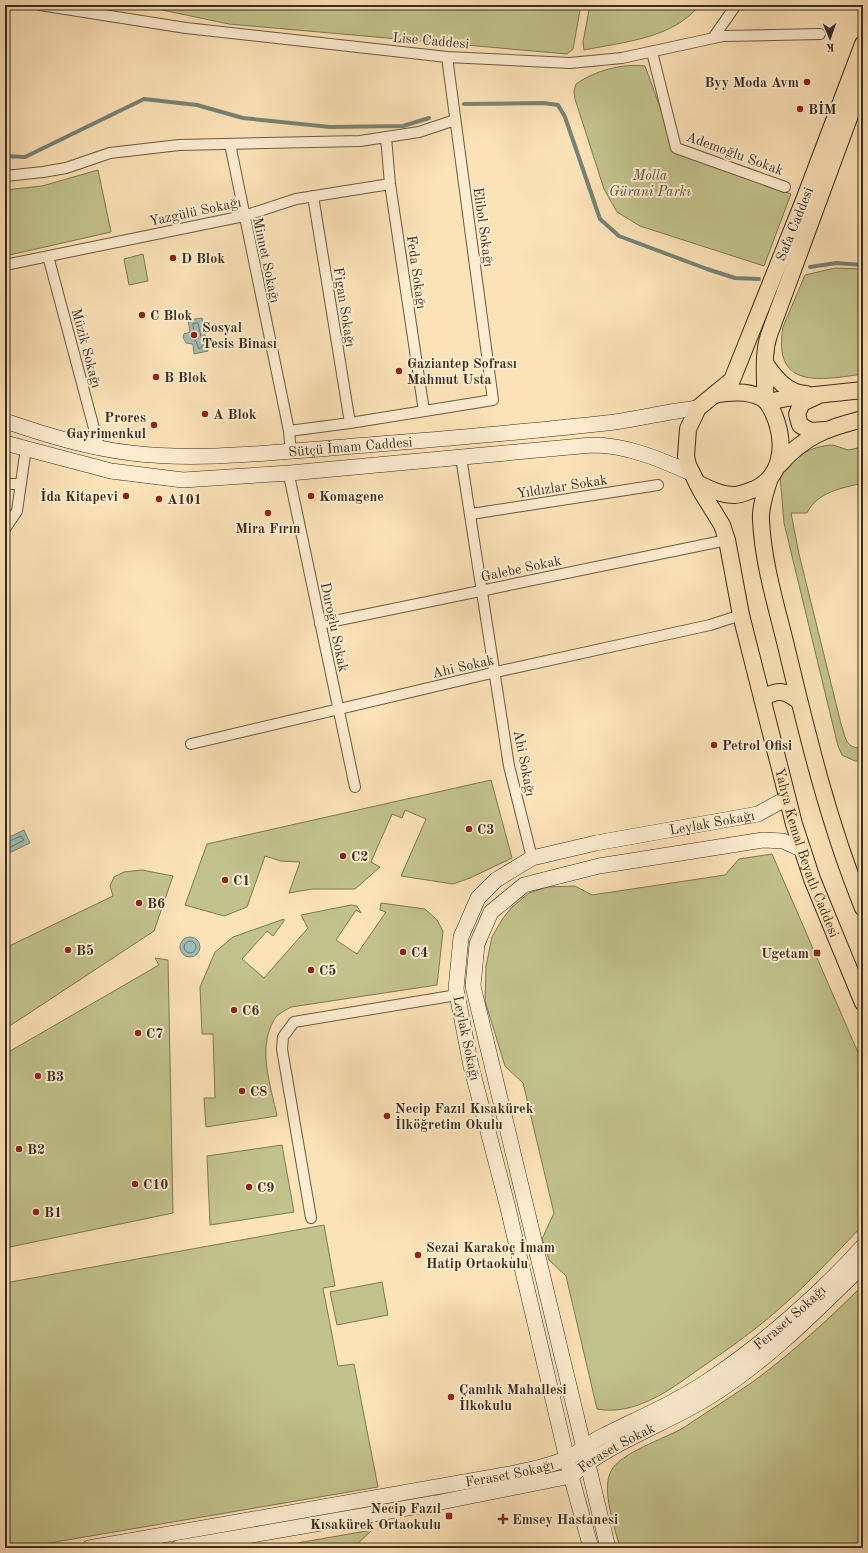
<svg xmlns="http://www.w3.org/2000/svg" width="868" height="1553" viewBox="0 0 868 1553" font-family="'Old Standard TT',serif">
	<style>
		.green { fill: #c2c28c; stroke: #7e7854 }
		.water { fill: #9fbdb2; stroke: #768376 }
		.lines { fill: none; stroke-linecap: round; stroke-linejoin: round }
		.shore { stroke: #6c7567; stroke-width: 1 }
		.stream { stroke: #768376; stroke-width: 4 }
		.street-casing { stroke: #6a5a43; stroke-width: 12 }
		.secondary-casing { stroke: #392d1c; stroke-width: 16 }
		.primary-casing { stroke: #392d1c; stroke-width: 18 }
		.street { stroke: #fdecd0; stroke-width: 10 }
		.secondary { stroke: #fdecd0; stroke-width: 15 }
		.primary { stroke: #fce2b7; stroke-width: 16 }
		.poi-dot { fill: #8f2418; stroke: #fdecd0; stroke-width: 1.5 }
		.labels { text-anchor: middle; stroke-width: 4; stroke-linejoin: round; paint-order: stroke }
		.street-label { font-size: 14px; fill: #392d1c; stroke: #fdecd0 }
		.poi-label { font-size: 14px; font-weight: bold; fill: #392d1c; stroke: #fdecd0; text-anchor: start }
		.park-label { font-size: 14px; font-style: italic; fill: #5b5238; stroke: #fdecd0 }
	</style>
	<rect width="100%" height="100%" fill="#fce2b7"/>
	<filter id="stains"><feTurbulence type="fractalNoise" baseFrequency=".005" numOctaves="4"/><feColorMatrix values="0 0 0 0 .2 0 0 0 0 .09 0 0 0 0 .02 0 0 0 .5 -.17"/></filter>
	<radialGradient id="worn" r=".72"><stop offset=".6" stop-color="#630" stop-opacity="0"/><stop offset="1" stop-color="#630" stop-opacity=".3"/></radialGradient>
	<path class="green" d="M138 5H581L573 49 567 54 229 24Z
		M590 5H700C672 39 623 42 584 50L583 42Z
		M645 66 670 135 678 152 791 194 764 266 640 226 617 212 604 189 575 99 574 91 576 84C594 71 623 63 645 66Z
		M98 170 111 232 5 256V190L42 186Z
		M143 254 148 281 129 285 124 259Z
		M835 268 863 269V374C821 380 772 390 783 327L805 275Z
		M833 445 848 450 863 447V483C842 488 817 492 807 513H791L799 554 841 724C846 738 845 749 863 748V761H855L842 755 838 746 784 523 780 475C795 457 809 446 833 445Z
		M491 780 512 858 470 878 453 884 401 876 426 819 405 810 402 818 392 814 371 862 380 867 355 889H312L289 893 300 862 281 861 265 856 247 907 224 916 185 905 207 844Z
		M772 854 863 1064V1225C836 1253 809 1283 779 1309 754 1331 727 1350 699 1369 670 1390 635 1416 597 1409L566 1276 549 1260 542 1239 554 1213 523 1083 505 1066 485 1001 486 966 492 937 503 918 512 907 529 893 547 887 575 886 592 895 725 875 739 859Z
		M142 870 173 876 154 931 5 1029V948L113 896 110 886 114 877 124 872Z
		M381 903 425 909 437 920 443 931 437 985 291 1007C286 1010 277 1014 274 1020 257 1049 271 1086 277 1116L206 1127 204 1098H215L213 1034H202L200 987 215 952 233 937 284 919V921L273 936 267 931 242 959 264 978 308 928 301 915 351 905 357 906 361 913 356 910 336 940 357 954 386 912 380 910Z
		M155 958 168 960 173 1213 5 1248V1054L159 965Z
		M282 1145 294 1212 210 1225 207 1156Z
		M324 1225 335 1286 323 1288 338 1366 354 1364 378 1487 20 1548H5V1283Z
		M382 1282 388 1315 337 1325 330 1292Z
		M863 1285V1548H620C615 1528 601 1490 611 1471 620 1453 664 1439 683 1428 707 1412 731 1397 754 1381 793 1352 829 1319 863 1285Z
		M372 1530 353 1548H269Z"/>
	<path class="water" d="M202 318 208 351 194 354 193 344 186 343 183 337 184 334 190 332 188 320Z
		M24 830 30 843 7 854 5 839Z
		M180 947a10 10 0 1 1 20 0a10 10 0 1 1-20 0Z"/>
	<g class="lines">
		<path class="shore" d="M198 323 203 346 199 349 196 341 190 338 194 332 193 324Z
			M5 843 21 836 24 840 5 850
			M184 947a6 6 0 1 1 12 0a6 6 0 1 1-12 0Z"/>
		<path class="stream" d="M464 104 543 103 558 105 565 117 600 219 619 236 707 269 735 278 759 279
			M5 156 25 157 144 99 197 105 243 118 330 127 403 126 429 118
			M810 267 836 263 863 265"/>
		<g class="street-casing">
			<path id="street" d="M40 5 186 28 447 57 570 63 622 58 723 36 820 34
				M713 38 736 5
				M652 52 676 148 785 187
				M386 137 390 184 424 411
				M230 144 289 431 291 452
				M5 176 43 172 66 168 110 153 179 145 360 141 419 132 455 120
				M313 196 350 423
				M48 256 99 447
				M5 265 244 216 296 199 390 184
				M289 431 350 423 493 400 447 57
				M461 457 509 766 532 858
				M290 473V480L355 787
				M5 484H21
				M471 514 658 485
				M5 529 17 511 26 448
				M320 624 727 540
				M191 744 496 672 710 625 741 615
				M311 1218 282 1049 283 1037 294 1022 457 995"/>
		</g>
		<g class="secondary-casing">
			<g id="secondary">
				<path id="s1" d="M5 421C46 435 88 448 131 453 195 461 266 453 331 448 426 440 520 433 615 422 643 418 670 411 698 408"/>
				<path d="M5 443 111 471 183 480 290 473 592 445C627 445 659 459 691 473"/>
				<path id="s2" d="M89 1548 510 1474C529 1470 549 1466 566 1459 579 1453 591 1441 605 1435 641 1417 679 1401 712 1378 764 1343 822 1292 863 1246"/>
				<path id="s3" d="M178 1548 436 1503 571 1476C607 1444 663 1425 706 1399 765 1363 814 1313 863 1265"/>
				<path id="s4" d="M591 1548 571 1476 507 1204 471 1066 456 989 461 937 478 898 496 880 532 858 596 843 758 814 787 798"/>
				<path d="M608 1548 473 986 477 944 491 912 524 885 599 866 763 840 783 841 803 850"/>
			</g>
		</g>
		<g class="primary-casing">
			<g id="primary">
				<path id="s5" d="M863 44 804 200 732 380 698 408 688 429 686 456 688 465 701 491 722 525 727 540 741 615 794 824 812 879 863 1003"/>
				<path d="M765 363C775 378 787 393 806 394"/>
				<path d="M817 396 802 403 797 414 800 425 810 431 825 430"/>
				<path d="M765 400C766 378 762 356 769 335L863 80"/>
				<path d="M768 402 787 398 863 390"/>
				<path d="M779 465C804 436 827 428 863 419"/>
				<path d="M770 478C766 490 760 507 761 520 763 564 777 608 787 650 808 737 829 825 863 908"/>
				<path d="M697 483C709 489 721 495 735 495 741 495 749 491 755 489 782 476 785 446 776 420 773 412 770 403 762 398 748 390 729 392 714 395"/>
				<path d="M762 698C779 689 784 690 799 701"/>
			</g>
		</g>
		<use href="#street" class="street"/>
		<use href="#secondary" class="secondary"/>
		<use href="#primary" class="primary"/>
	</g>
	<g class="poi-dot">
		<circle cx="807" cy="82" r="4"/>
		<circle cx="800" cy="109" r="4"/>
		<circle cx="173" cy="258" r="4"/>
		<circle cx="142" cy="315" r="4"/>
		<circle cx="194" cy="335" r="4"/>
		<circle cx="399" cy="371" r="4"/>
		<circle cx="156" cy="377" r="4"/>
		<circle cx="205" cy="414" r="4"/>
		<circle cx="154" cy="425" r="4"/>
		<circle cx="126" cy="496" r="4"/>
		<circle cx="311" cy="496" r="4"/>
		<circle cx="159" cy="499" r="4"/>
		<circle cx="268" cy="513" r="4"/>
		<circle cx="714" cy="745" r="4"/>
		<circle cx="469" cy="829" r="4"/>
		<circle cx="343" cy="856" r="4"/>
		<circle cx="225" cy="880" r="4"/>
		<circle cx="139" cy="903" r="4"/>
		<circle cx="68" cy="950" r="4"/>
		<circle cx="403" cy="952" r="4"/>
		<rect x="813" y="949" width="8" height="8" rx="2"/>
		<circle cx="311" cy="970" r="4"/>
		<circle cx="234" cy="1010" r="4"/>
		<circle cx="138" cy="1033" r="4"/>
		<circle cx="38" cy="1076" r="4"/>
		<circle cx="242" cy="1091" r="4"/>
		<circle cx="387" cy="1116" r="4"/>
		<circle cx="19" cy="1149" r="4"/>
		<circle cx="135" cy="1184" r="4"/>
		<circle cx="249" cy="1187" r="4"/>
		<circle cx="36" cy="1212" r="4"/>
		<circle cx="418" cy="1255" r="4"/>
		<circle cx="451" cy="1397" r="4"/>
		<rect x="445" y="1512" width="8" height="8" rx="2"/>
		<path d="M501 1513h4v4h4v4h-4v4h-4v-4h-4v-4h4z"/>
	</g>
	<g class="labels">
		<g class="street-label">
			<text transform="translate(431 40) rotate(5)" y="5">Lise Caddesi</text>
			<text transform="translate(735 153) rotate(20)" y="5">Ademoğlu Sokak</text>
			<text transform="translate(195 211) rotate(-12)" y="5">Yazgülü Sokağı</text>
			<text transform="translate(794 224) rotate(-68)" y="5">Safa Caddesi</text>
			<text transform="translate(484 227) rotate(82)" y="5">Elibol Sokağı</text>
			<text transform="translate(267 260) rotate(78)" y="5">Minnet Sokağı</text>
			<text transform="translate(417 272) rotate(82)" y="5">Feda Sokağı</text>
			<text transform="translate(345 307) rotate(81)" y="5">Figan Sokağı</text>
			<text transform="translate(87 348) rotate(75)" y="5">Müzik Sokağı</text>
			<text dy="5" stroke="none"><textPath href="#s1" startOffset="350">Sütçü İmam Caddesi</textPath></text>
			<text transform="translate(562 486) rotate(-9)" y="5">Yıldızlar Sokak</text>
			<text transform="translate(521 568) rotate(-12)" y="5">Galebe Sokak</text>
			<text transform="translate(335 627) rotate(78)" y="5">Duroğlu Sokak</text>
			<text transform="translate(463 666) rotate(-13)" y="5">Ahi Sokak</text>
			<text transform="translate(525 763) rotate(79)" y="5">Ahi Sokağı</text>
			<text dy="5" stroke="none"><textPath href="#s4" startOffset="921">Leylak Sokağı</textPath></text>
			<text dy="5" stroke="none"><textPath href="#s5" startOffset="872">Yahya Kemal Beyatlı Caddesi</textPath></text>
			<text transform="translate(467 1038) rotate(78)" y="5">Leylak Sokağı</text>
			<text dy="5" stroke="none"><textPath href="#s2" startOffset="751">Feraset Sokağı</textPath></text>
			<text dy="5" stroke="none"><textPath href="#s3" startOffset="453">Feraset Sokak</textPath></text>
			<text dy="5" stroke="none"><textPath href="#s2" startOffset="427">Feraset Sokağı</textPath></text>
		</g>
		<g class="poi-label">
			<text x="799" y="87" text-anchor="end">Byy Moda Avm</text>
			<text x="808" y="114">BİM</text>
			<text x="181" y="263">D Blok</text>
			<text x="150" y="320">C Blok</text>
			<text x="202" y="332">Sosyal<tspan x="202" dy="16">Tesis Binası</tspan></text>
			<text x="407" y="368">Gaziantep Sofrası<tspan x="407" dy="16">Mahmut Usta</tspan></text>
			<text x="164" y="382">B Blok</text>
			<text x="213" y="419">A Blok</text>
			<text x="146" y="422" text-anchor="end">Prores<tspan x="146" dy="16">Gayrimenkul</tspan></text>
			<text x="118" y="501" text-anchor="end">İda Kitapevi</text>
			<text x="319" y="501">Komagene</text>
			<text x="167" y="504">A101</text>
			<text x="268" y="533" text-anchor="middle">Mira Fırın</text>
			<text x="722" y="750">Petrol Ofisi</text>
			<text x="477" y="834">C3</text>
			<text x="351" y="861">C2</text>
			<text x="233" y="885">C1</text>
			<text x="147" y="908">B6</text>
			<text x="76" y="955">B5</text>
			<text x="411" y="957">C4</text>
			<text x="809" y="958" text-anchor="end">Ugetam</text>
			<text x="319" y="975">C5</text>
			<text x="242" y="1015">C6</text>
			<text x="146" y="1038">C7</text>
			<text x="46" y="1081">B3</text>
			<text x="250" y="1096">C8</text>
			<text x="395" y="1113">Necip Fazıl Kısakürek<tspan x="395" dy="16">İlköğretim Okulu</tspan></text>
			<text x="27" y="1154">B2</text>
			<text x="143" y="1189">C10</text>
			<text x="257" y="1192">C9</text>
			<text x="44" y="1217">B1</text>
			<text x="426" y="1252">Sezai Karakoç İmam<tspan x="426" dy="16">Hatip Ortaokulu</tspan></text>
			<text x="459" y="1394">Çamlık Mahallesi<tspan x="459" dy="16">İlkokulu</tspan></text>
			<text x="441" y="1513" text-anchor="end">Necip Fazıl<tspan x="441" dy="16">Kısakürek Ortaokulu</tspan></text>
			<text x="512" y="1524">Emsey Hastanesi</text>
		</g>
		<g class="park-label">
			<text x="650" y="180">Molla<tspan x="650" dy="16">Gürani Parkı</tspan></text>
		</g>
	</g>
	<rect width="868" height="1553" fill="none" stroke="#fce2b7" stroke-width="20"/>
	<rect x="6" y="6" width="856" height="1541" fill="none" stroke="#392d1c" stroke-width="2"/>
	<rect x="10" y="10" width="848" height="1533" fill="none" stroke="#392d1c"/>
	<g transform="translate(830 38) rotate(178)" stroke="#fdecd0" stroke-width="3" paint-order="stroke">
	<path d="M0-3L7 15L0 10L-7 15Z" fill="#392d1c"/>
	<text y="-6" font-size="11" font-weight="bold" text-anchor="middle" fill="#392d1c">K</text>
	</g>
	<rect width="100%" height="100%" filter="url(#stains)"/>
	<rect width="100%" height="100%" fill="url(#worn)"/>
</svg>
